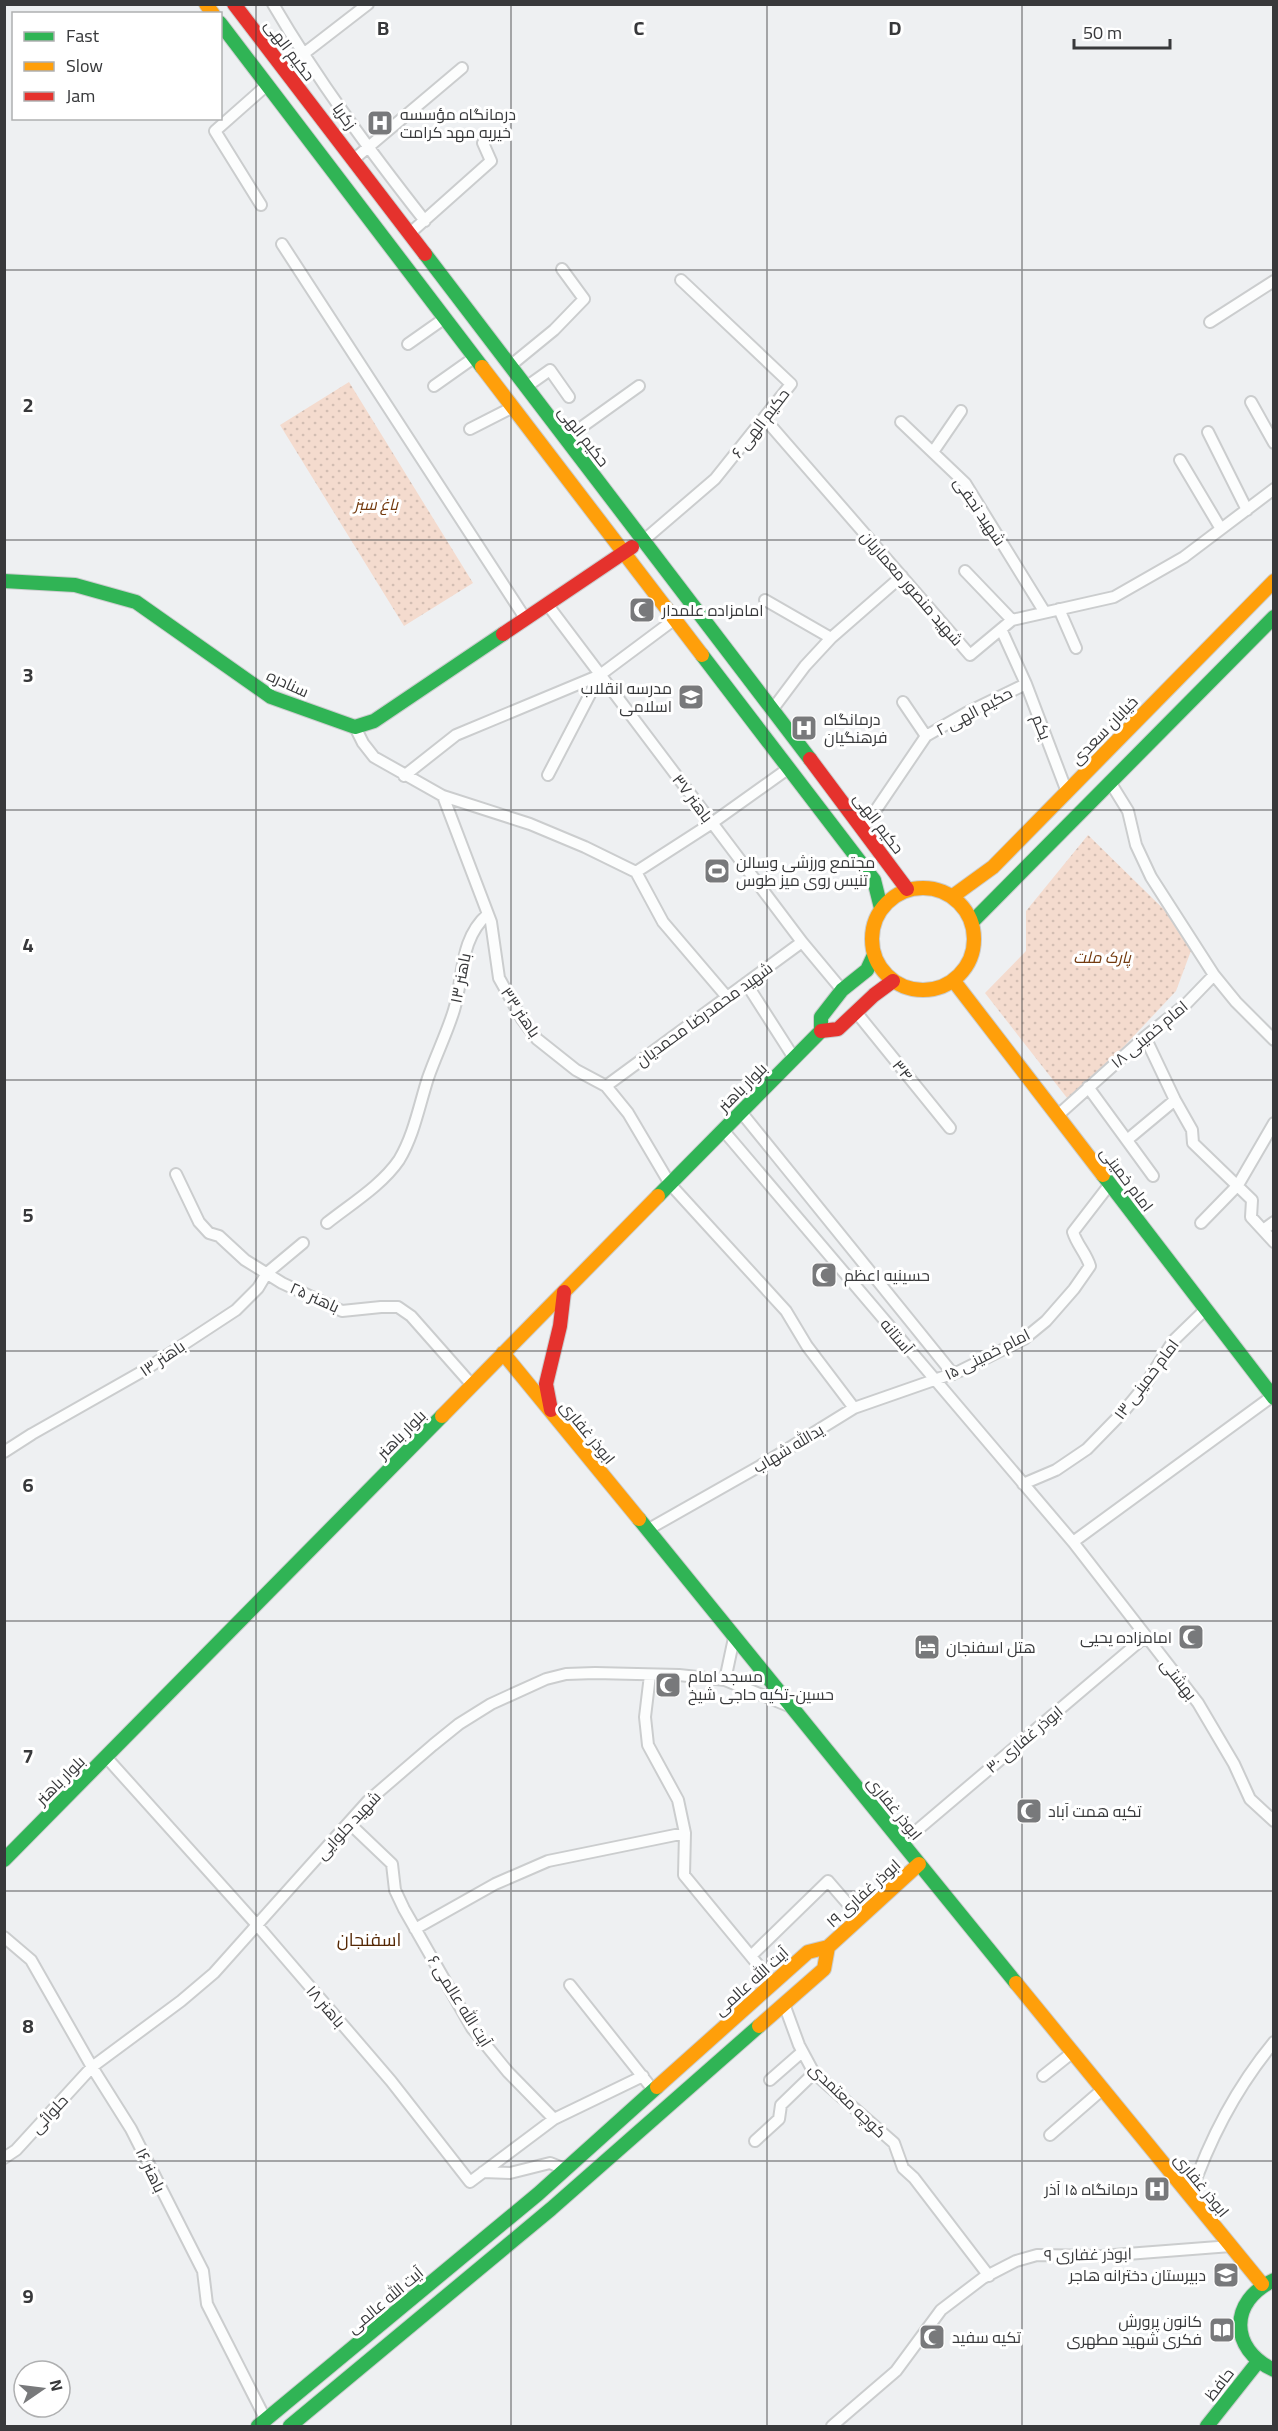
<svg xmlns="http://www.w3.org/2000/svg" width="1278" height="2431" viewBox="0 0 1278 2431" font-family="Georgia,Cairo,serif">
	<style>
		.park { fill: url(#park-dots) }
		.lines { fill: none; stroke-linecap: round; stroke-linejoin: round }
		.street-casing { stroke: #cbcdce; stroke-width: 14 }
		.fast-casing { stroke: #cbcdce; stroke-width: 16 }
		.slow-casing { stroke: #cbcdce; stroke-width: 16 }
		.jam-casing { stroke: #cbcdce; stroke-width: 16 }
		.street { stroke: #fcfdfd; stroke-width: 10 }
		.fast { stroke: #30b455; stroke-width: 14 }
		.slow { stroke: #ff9f0a; stroke-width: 14 }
		.jam { stroke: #e5322d; stroke-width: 14 }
		.grid { fill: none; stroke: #38393b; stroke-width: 1.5; stroke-opacity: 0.55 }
		.labels { text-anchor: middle; stroke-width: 6; stroke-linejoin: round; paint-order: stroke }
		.street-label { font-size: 16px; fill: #38393b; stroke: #fff }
		.poi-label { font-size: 16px; fill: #38393b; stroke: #fff; text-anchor: start }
		.park-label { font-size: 16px; font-style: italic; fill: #72390d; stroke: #fff }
		.neighbourhood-label { font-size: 18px; fill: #542704; stroke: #fff }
		.grid-label { font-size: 20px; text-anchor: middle; font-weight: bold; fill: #38393b; stroke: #fff; stroke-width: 6; stroke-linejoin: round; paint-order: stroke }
	</style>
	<defs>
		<pattern id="park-dots" width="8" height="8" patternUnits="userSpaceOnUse" patternTransform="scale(1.5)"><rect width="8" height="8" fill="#f4dbce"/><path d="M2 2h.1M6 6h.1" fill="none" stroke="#d2bdb2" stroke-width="1.8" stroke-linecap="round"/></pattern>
	</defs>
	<rect width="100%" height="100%" fill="#eef0f2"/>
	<path class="park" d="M349 382 473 583 404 626 280 425Z
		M1088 835 1195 940 1176 991 1071 1103 985 993 1026 951V911Z"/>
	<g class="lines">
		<g class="street-casing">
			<path id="street" d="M273 4C318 81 370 151 425 221
				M302 55 368 4
				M353 160 462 68
				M261 205 215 131 267 85
				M409 234 491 161 483 143
				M282 244 525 618
				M1210 322 1274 281
				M408 344 445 318
				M510 366 554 330 584 299 562 269
				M434 386 475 357
				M526 387 550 370 569 397
				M1251 402 1274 443
				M765 419 970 655 1012 620 1114 597 1184 557 1274 489
				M901 422 965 483 1044 611
				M470 429 513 407
				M1208 432 1247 510
				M565 439 639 386
				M933 452 961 411
				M1180 460 1221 529
				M644 540 715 479 791 384 681 280
				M965 571 1012 620
				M765 600 831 638
				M547 604 802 942 842 990
				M1059 609 1076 648
				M1001 629 1026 684 1067 792
				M903 702 926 736
				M772 710 805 666 831 638 902 576
				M355 727 363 743 374 757 443 796 530 824 585 847 636 872 663 922 727 997
				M548 775 600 675
				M404 776 456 735 600 675 675 619
				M1110 782 1128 811 1136 845 1151 877 1214 975
				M443 796 491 922 499 978 522 1019 537 1039 576 1070 606 1086 628 1113 670 1184 786 1311 807 1346 854 1408
				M863 829 926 736 966 713 1026 684
				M636 872 712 823 789 768
				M746 983 794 1058
				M856 1012 950 1128
				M1145 1037 1175 1100 1192 1130 1193 1143 1252 1200 1251 1217 1274 1242
				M606 1086 802 942
				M1088 1087 1153 1176
				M741 1112 953 1374
				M1057 1116 1145 1037 1186 1004 1214 975 1236 1002 1274 1040
				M723 1130 1073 1542 1198 1703 1234 1764 1250 1799 1274 1821
				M1127 1140 1175 1100
				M176 1174 199 1222 209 1233 219 1236 245 1260 282 1283 342 1311 381 1307H398L411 1316 472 1385
				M327 1223C351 1204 382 1185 399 1160 414 1135 419 1106 428 1078 436 1055 447 1033 454 1010 464 977 459 939 488 914
				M1201 1223 1238 1185 1274 1123
				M1263 1230 1274 1222
				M4 1452 32 1434 143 1371 236 1310 258 1288 267 1273 303 1243
				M1023 1484 1056 1470 1087 1449 1124 1411 1143 1388 1174 1340 1206 1309
				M647 1530 760 1466 854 1408 960 1371 1024 1339 1046 1321 1074 1289 1090 1266C1086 1253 1077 1245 1073 1232L1110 1184
				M1073 1542 1274 1395
				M650 1675 645 1717 648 1745 678 1800 685 1833 684 1875 773 1983
				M725 1680 734 1638
				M106 1757 257 1925 391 2081 470 2182 554 2119
				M349 1823 392 1864 395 1890 404 1909 472 2028 508 2072 554 2119 643 2076
				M902 1843 1146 1636
				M415 1929 495 1884 548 1861 685 1833
				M4 1937 31 1960 92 2067 131 2129 203 2271 207 2304 266 2420
				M751 1956 828 1881 860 1918
				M570 1985 654 2091
				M784 2004 799 2045 814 2073 894 2143 903 2168 914 2178 989 2276
				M1043 2076 1073 2052
				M770 2080 802 2052
				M1050 2135 1103 2089
				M755 2141 779 2119 781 2105 814 2073
				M4 2158 16 2150 92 2067 181 2001 214 1973 368 1801 433 1745 459 1724 491 1704 546 1679 566 1674 595 1673 679 1675 725 1680 789 1706
				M483 2172 510 2173 550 2163 565 2169
				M1190 2196C1209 2140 1236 2088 1274 2042
				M832 2426 896 2371 941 2310 983 2278 1016 2261 1037 2255 1101 2256 1231 2246"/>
		</g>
		<g class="fast-casing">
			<path id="fast" d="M220 23 482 367
				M425 254 810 759
				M4 581 75 585 136 602 271 697 355 727 374 721 503 634
				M702 655 874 880 881 908
				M972 922 1274 617
				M821 1031V1017L842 990 867 970 874 955
				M1103 1175 1274 1398
				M658 1196 821 1031
				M639 1519 1016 1983
				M4 1860 442 1416
				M1274 2280C1229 2301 1229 2349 1274 2370
				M258 2426 538 2194 657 2087
				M290 2426 551 2209 759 2026
				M1207 2426 1257 2363"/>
		</g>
		<g class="slow-casing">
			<path id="slow" d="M206 4 213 14
				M482 367 702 655
				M872 939a51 51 0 1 1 102 0a51 51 0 1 1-102 0Z
				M953 896 993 867 1274 581
				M953 980 1103 1175
				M503 1353 639 1519
				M442 1416 658 1196
				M1016 1983 1262 2284
				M759 2026 824 1969 828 1947
				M657 2087 808 1952 828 1947 919 1864"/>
		</g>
		<g class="jam-casing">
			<path id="jam" d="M234 4 425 254
				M503 634 632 547
				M810 759 907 889
				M821 1031 838 1029 874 995 893 981
				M551 1410 546 1384 560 1326 564 1292"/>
		</g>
		<use href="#street" class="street"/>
		<use href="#fast" class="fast"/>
		<use href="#slow" class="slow"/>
		<use href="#jam" class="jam"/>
	</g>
	<path class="grid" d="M256 4V2426M511 4V2426M767 4V2426M1022 4V2426M4 270H1274M4 540H1274M4 810H1274M4 1080H1274M4 1351H1274M4 1621H1274M4 1891H1274M4 2161H1274"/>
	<defs>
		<g id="hospital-square" transform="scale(1.35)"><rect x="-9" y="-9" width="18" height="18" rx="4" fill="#78797b" stroke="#fff"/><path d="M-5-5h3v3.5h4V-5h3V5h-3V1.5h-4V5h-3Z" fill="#fff"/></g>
		<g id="mosque-square" transform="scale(1.35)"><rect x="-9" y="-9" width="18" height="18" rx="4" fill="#78797b" stroke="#fff"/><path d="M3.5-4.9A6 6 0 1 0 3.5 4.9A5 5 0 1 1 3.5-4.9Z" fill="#fff"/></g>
		<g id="school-square" transform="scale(1.35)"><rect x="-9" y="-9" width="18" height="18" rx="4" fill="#78797b" stroke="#fff"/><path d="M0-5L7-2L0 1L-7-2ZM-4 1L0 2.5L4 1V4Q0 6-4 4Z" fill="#fff"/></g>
		<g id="stadium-square" transform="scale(1.35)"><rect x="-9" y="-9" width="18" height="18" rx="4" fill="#78797b" stroke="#fff"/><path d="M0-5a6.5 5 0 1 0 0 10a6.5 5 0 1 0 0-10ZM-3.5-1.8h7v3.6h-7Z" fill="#fff"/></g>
		<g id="hotel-square" transform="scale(1.35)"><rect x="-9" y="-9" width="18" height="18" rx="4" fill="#78797b" stroke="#fff"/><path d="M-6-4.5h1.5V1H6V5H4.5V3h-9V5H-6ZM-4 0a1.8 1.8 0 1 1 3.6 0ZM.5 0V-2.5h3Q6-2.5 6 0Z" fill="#fff"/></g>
		<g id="library-square" transform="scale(1.35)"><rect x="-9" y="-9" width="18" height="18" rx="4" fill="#78797b" stroke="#fff"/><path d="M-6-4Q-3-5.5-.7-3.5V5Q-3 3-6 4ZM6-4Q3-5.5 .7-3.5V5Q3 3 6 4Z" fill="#fff"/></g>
	</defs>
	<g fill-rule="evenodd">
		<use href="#hospital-square" x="380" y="123"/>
		<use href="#mosque-square" x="642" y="610"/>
		<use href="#school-square" x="691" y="697"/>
		<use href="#hospital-square" x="804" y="728"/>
		<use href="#stadium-square" x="717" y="871"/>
		<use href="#mosque-square" x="824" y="1275"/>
		<use href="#mosque-square" x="1191" y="1637"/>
		<use href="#hotel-square" x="927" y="1647"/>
		<use href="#mosque-square" x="668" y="1685"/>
		<use href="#mosque-square" x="1029" y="1811"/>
		<use href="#hospital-square" x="1157" y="2189"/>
		<use href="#school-square" x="1226" y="2275"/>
		<use href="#library-square" x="1222" y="2330"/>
		<use href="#mosque-square" x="932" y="2337"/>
	</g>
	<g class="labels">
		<g class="street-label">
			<text transform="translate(290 50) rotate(53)" y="6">حکیم الهی</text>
			<text transform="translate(345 116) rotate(55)" y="6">زکریا</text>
			<text transform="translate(760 423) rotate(-52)" y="6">حکیم الهی ۶</text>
			<text transform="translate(584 436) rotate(52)" y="6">حکیم الهی</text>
			<text transform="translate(980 511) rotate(56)" y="6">شهید نجفی</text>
			<text transform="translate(912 588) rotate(49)" y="6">شهید منصور معماریان</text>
			<text transform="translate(288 683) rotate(25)" y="6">سنادره</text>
			<text transform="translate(974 711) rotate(-28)" y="6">حکیم الهی ۲</text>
			<text transform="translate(1042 727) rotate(69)" y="6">یکم</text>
			<text transform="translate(1104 730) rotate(-46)" y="6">خیابان سعدی</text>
			<text transform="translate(693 798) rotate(53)" y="6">باهنر ۳۷</text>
			<text transform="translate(879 823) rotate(53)" y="6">حکیم الهی</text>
			<text transform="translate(460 978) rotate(-79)" y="6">باهنر ۱۳</text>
			<text transform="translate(521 1012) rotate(56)" y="6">باهنر ۳۳</text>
			<text transform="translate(704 1014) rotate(-36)" y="6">شهید محمدرضا محمدیان</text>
			<text transform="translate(1149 1034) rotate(-40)" y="6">امام خمینی ۱۸</text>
			<text transform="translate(903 1070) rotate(51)" y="6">۳۴</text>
			<text transform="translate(742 1087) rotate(-45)" y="6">بلوار باهنر</text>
			<text transform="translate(1127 1179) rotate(53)" y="6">امام خمینی</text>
			<text transform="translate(315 1297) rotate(24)" y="6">باهنر ۲۵</text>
			<text transform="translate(897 1336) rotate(50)" y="6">آستانه</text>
			<text transform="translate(987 1354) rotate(-27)" y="6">امام خمینی ۱۵</text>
			<text transform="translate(162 1358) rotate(-34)" y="6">باهنر ۱۳</text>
			<text transform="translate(1146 1379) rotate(-53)" y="6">امام خمینی ۱۳</text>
			<text transform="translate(588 1432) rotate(51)" y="6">ابوذر غفاری</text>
			<text transform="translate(401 1434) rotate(-45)" y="6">بلوار باهنر</text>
			<text transform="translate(788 1448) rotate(-31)" y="6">یدالله شهاب</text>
			<text transform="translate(1179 1679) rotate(52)" y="6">بهشتی</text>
			<text transform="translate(1024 1739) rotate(-40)" y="6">ابوذر غفاری ۳۰</text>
			<text transform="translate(60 1780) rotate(-45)" y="6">بلوار باهنر</text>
			<text transform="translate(895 1808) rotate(51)" y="6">ابوذر غفاری</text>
			<text transform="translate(348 1825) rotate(-47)" y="6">شهید حلوایی</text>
			<text transform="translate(863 1893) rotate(-42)" y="6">ابوذر غفاری ۱۹</text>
			<text transform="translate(751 1981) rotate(-42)" y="6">آیت الله عالمی</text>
			<text transform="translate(460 2001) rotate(58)" y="6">آیت الله عالمی ۶</text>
			<text transform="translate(326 2006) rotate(49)" y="6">باهنر ۱۸</text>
			<text transform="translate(848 2100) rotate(44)" y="6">کوچه معتمدی</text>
			<text transform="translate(49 2114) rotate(-47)" y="6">حلوائی</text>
			<text transform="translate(151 2170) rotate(64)" y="6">باهنر ۱۶</text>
			<text transform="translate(1202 2185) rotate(51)" y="6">ابوذر غفاری</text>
			<text transform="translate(1088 2254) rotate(-1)" y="6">ابوذر غفاری ۹</text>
			<text transform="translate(385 2300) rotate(-40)" y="6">آیت الله عالمی</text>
			<text transform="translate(1219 2384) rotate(-52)" y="6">حافظ</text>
		</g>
		<g class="poi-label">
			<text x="400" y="120">درمانگاه مؤسسه<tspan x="400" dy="18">خیریه مهد کرامت</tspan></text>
			<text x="662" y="616">امامزاده علمدار</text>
			<text x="672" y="694" text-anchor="end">مدرسه انقلاب<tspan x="672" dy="18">اسلامی</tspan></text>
			<text x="824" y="725">درمانگاه<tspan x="824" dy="18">فرهنگیان</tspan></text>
			<text x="736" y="868">مجتمع ورزشی وسالن<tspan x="736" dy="18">تنیس روی میز طوس</tspan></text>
			<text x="844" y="1281">حسینیه اعظم</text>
			<text x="1172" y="1643" text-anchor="end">امامزاده یحیی</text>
			<text x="946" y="1653">هتل اسفنجان</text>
			<text x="688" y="1682">مسجد امام<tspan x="688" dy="18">حسین-تکیه حاجی شیخ</tspan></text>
			<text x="1048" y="1817">تکیه همت آباد</text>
			<text x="1138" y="2195" text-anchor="end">درمانگاه ۱۵ آذر</text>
			<text x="1206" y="2281" text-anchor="end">دبیرستان دخترانه هاجر</text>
			<text x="1202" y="2327" text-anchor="end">کانون پرورش<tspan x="1202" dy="18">فکری شهید مطهری</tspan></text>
			<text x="952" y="2343">تکیه سفید</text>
		</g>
		<g class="park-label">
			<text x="376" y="510">باغ سبز</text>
			<text x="1102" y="963">پارک ملت</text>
		</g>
		<g class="neighbourhood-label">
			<text x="369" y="1946">اسفنجان</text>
		</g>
	</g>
	<g class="grid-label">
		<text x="383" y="35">B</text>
		<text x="639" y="35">C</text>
		<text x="895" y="35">D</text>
		<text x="28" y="412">2</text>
		<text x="28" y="682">3</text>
		<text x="28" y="952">4</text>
		<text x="28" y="1222">5</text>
		<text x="28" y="1492">6</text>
		<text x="28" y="1763">7</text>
		<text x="28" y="2033">8</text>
		<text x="28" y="2303">9</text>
	</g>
	<rect width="1278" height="2431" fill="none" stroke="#38393b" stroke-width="12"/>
	<rect x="12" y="12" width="210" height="108" fill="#ffffff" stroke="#afb0b1" stroke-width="1.5"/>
	<rect x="24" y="32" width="30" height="9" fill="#30b455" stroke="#afb0b1" stroke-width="1.5"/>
	<text x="66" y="42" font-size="18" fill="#38393b">Fast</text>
	<rect x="24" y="62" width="30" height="9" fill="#ff9f0a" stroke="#afb0b1" stroke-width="1.5"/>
	<text x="66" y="72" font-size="18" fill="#38393b">Slow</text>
	<rect x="24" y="92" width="30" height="9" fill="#e5322d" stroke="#afb0b1" stroke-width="1.5"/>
	<text x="66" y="102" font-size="18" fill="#38393b">Jam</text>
	<g transform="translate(42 2389) rotate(76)"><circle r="28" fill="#ffffff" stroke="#afb0b1" stroke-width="1.5"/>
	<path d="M0-4.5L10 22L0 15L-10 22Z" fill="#78797b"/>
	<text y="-9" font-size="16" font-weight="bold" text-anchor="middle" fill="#38393b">N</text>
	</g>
	<path d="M1074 39v9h96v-9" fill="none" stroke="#38393b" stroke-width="3"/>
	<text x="1083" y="39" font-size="18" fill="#38393b" stroke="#ffffff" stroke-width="4.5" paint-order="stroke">50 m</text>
</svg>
